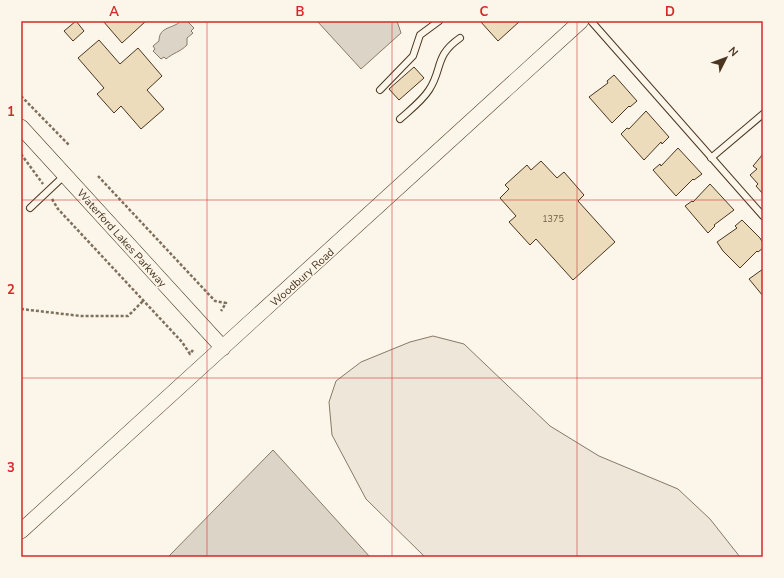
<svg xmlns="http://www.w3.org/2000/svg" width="784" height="578" viewBox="0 0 784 578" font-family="'Nunito Sans',sans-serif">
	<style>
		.green { fill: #ede6d9; stroke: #887966 }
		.water { fill: #dcd4c6; stroke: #887966 }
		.building { fill: #ecdcbc; stroke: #4a3520 }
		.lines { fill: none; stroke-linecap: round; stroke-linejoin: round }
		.service-casing { stroke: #4a3520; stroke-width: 8 }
		.tertiary-casing { stroke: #4a3520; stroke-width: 16 }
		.path { stroke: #7f6f5c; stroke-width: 2.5; stroke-dasharray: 3 2; stroke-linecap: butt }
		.service { stroke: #fbf6e9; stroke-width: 6 }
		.tertiary { stroke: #fbf6e9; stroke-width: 15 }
		.grid { fill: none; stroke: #d62828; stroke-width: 1; stroke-opacity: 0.55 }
		.labels { text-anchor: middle; stroke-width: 3; stroke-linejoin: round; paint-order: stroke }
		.number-label { font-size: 9px; fill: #725f47 }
		.street-label { font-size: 11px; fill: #4a3520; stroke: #fbf6e9 }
		.neatline { fill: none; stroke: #d62828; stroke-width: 1.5 }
		.grid-label { font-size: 13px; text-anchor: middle; font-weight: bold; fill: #d62828 }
	</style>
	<rect width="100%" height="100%" fill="#fbf6e9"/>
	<path class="green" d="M433 336 464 344 550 426 599 456 678 489 710 519 740 557H425L366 499 332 435 329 402 336 381 361 362 410 342Z"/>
	<path class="water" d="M181 21H187L194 28 191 31 193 33 187 38V45C180 52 173 53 166 59L164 57 161 59 153 51 155 49 153 46 159 41C159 26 173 29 181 21Z
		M317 21H397L401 33 361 69Z
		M273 450 370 557H168Z"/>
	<path class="building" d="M76 21 84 31 73 41 64 31Z
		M103 21H146L122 43Z
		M480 21H520L498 41Z
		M99 40 120 64 138 48 162 76 147 90 164 109 141 129 121 106 114 113 97 94 104 88 78 58Z
		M414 67 424 78 399 100 389 89Z
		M614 75 637 101 630 107 629 106 612 123 589 97 608 83 607 81Z
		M646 111 669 137 662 144 661 142 644 160 621 134 627 128 629 129Z
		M678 148 702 174 694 180 693 179 676 196 653 170 660 164 661 166Z
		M763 154V194L756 186 758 184 750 175 757 169 753 166Z
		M541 161 557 178 564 172 584 195 578 201 615 242 573 280 536 239 530 245 509 222 516 216 500 198 509 189 505 185 527 165 531 170Z
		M710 184 734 210 714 225 715 226 708 233 685 206 692 201 693 202Z
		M742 220 760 238 763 243V248L758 252 757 251 740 268 723 251 717 242 737 228 735 226Z
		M763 269V296L749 279Z"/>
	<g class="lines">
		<g class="service-casing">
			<path id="service" d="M591 21 763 216
				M380 90 413 56 420 35 439 21
				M400 119C410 110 422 101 429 90 443 69 434 56 460 38
				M711 158 763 114
				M30 208 65 175"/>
		</g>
		<g class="tertiary-casing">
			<path id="tertiary" d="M21 127 223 348
				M21 531 581 21"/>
		</g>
		<path class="path" d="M21 96 69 145
			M21 154 43 184
			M98 176 215 301 226 303 221 311
			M52 199 58 209 182 342 190 354 193 350
			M21 309 81 316H128L143 301"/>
		<use href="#service" class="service"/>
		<use href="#tertiary" class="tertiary"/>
	</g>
	<path class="grid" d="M207 21V557M392 21V557M577 21V557M21 200H763M21 378H763"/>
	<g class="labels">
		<g class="number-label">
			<text x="553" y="222">1375</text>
		</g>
		<g class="street-label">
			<text transform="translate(122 238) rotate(48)" y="4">Waterford Lakes Parkway</text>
			<text transform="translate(302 277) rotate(-42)" y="4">Woodbury Road</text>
		</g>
	</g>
	<rect width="784" height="578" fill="none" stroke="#fbf6e9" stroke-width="44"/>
	<g transform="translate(726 58) rotate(48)" stroke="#fbf6e9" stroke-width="3" paint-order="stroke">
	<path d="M0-3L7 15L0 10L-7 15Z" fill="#4a3520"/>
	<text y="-6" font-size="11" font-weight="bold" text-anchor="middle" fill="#4a3520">N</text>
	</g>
	<rect x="22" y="22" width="740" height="534" class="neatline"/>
	<g class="grid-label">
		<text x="114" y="16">A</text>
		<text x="300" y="16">B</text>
		<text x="484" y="16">C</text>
		<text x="670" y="16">D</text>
		<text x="11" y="116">1</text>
		<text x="11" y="294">2</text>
		<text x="11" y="472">3</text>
	</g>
</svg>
